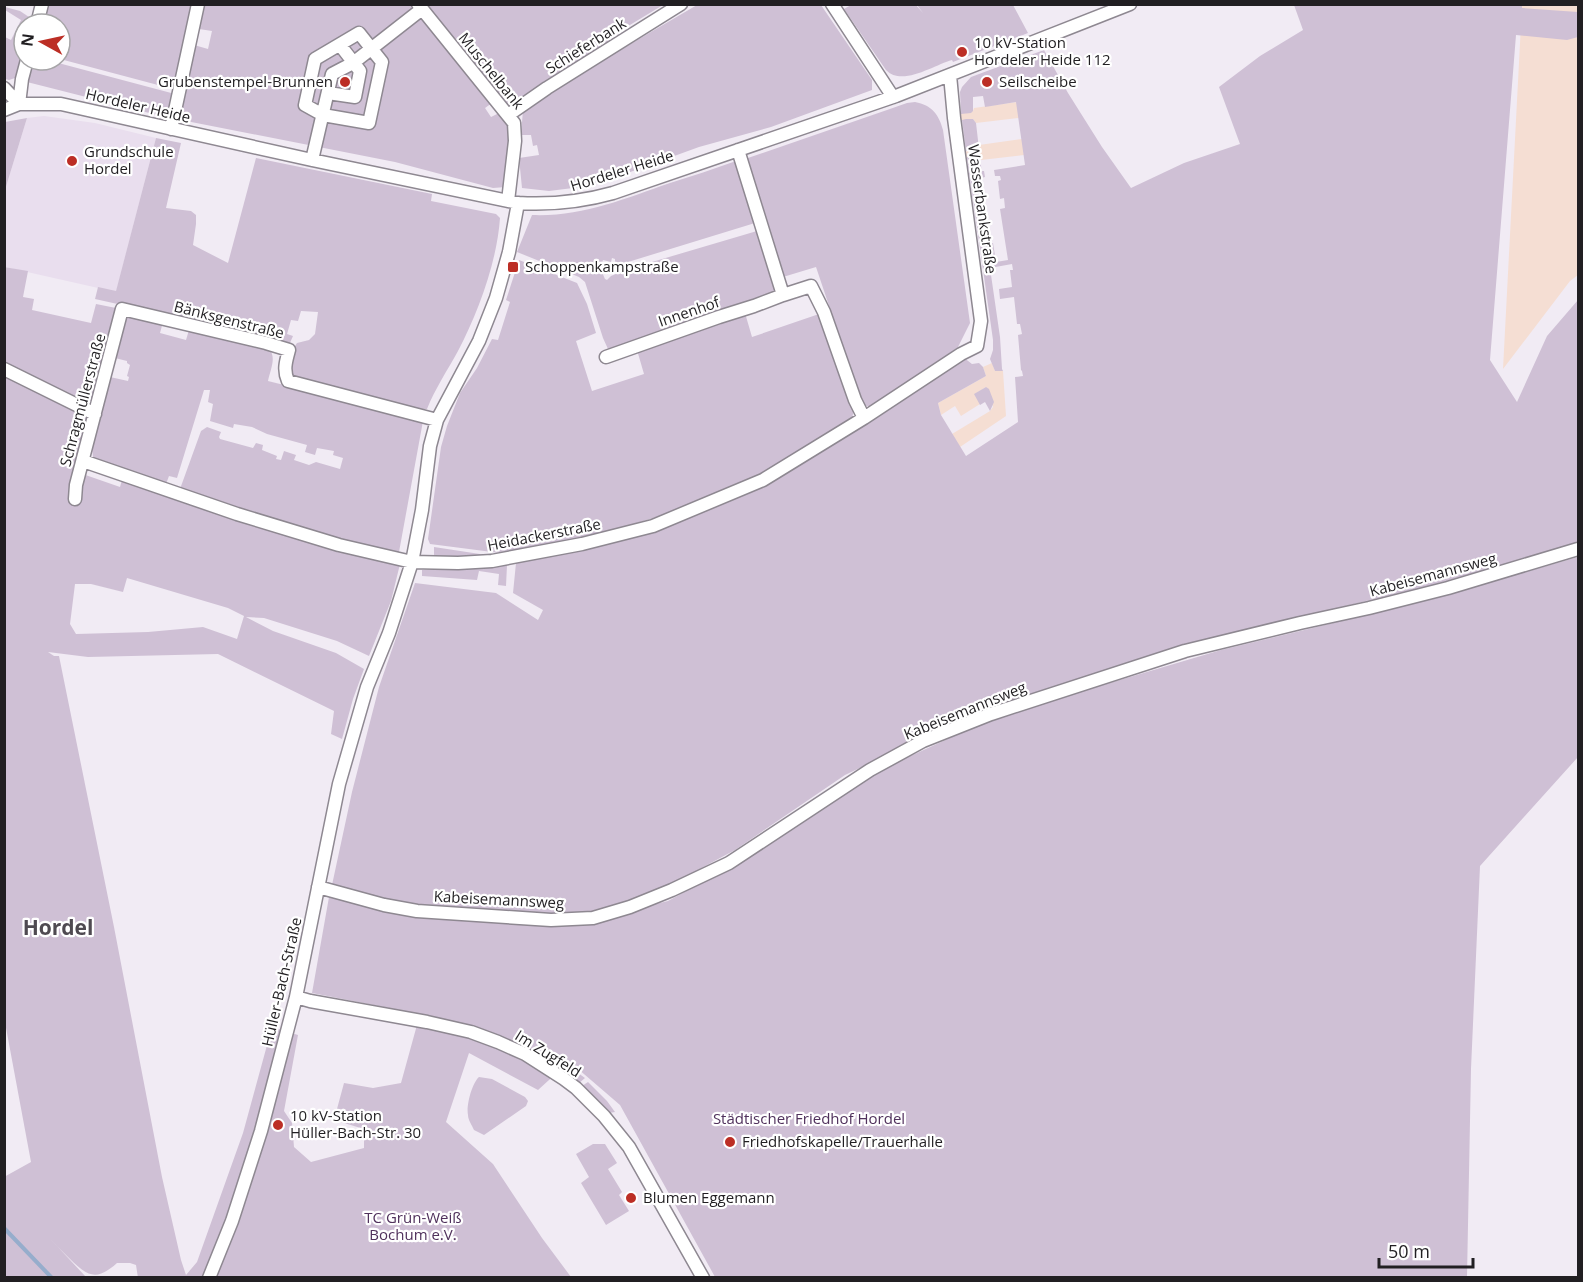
<svg xmlns="http://www.w3.org/2000/svg" width="1583" height="1282" viewBox="0 0 1583 1282" font-family="'Open Sans',sans-serif">
	<style>
		.industrial { fill: #f5ded3 }
		.built { fill: #e9deee }
		.green { fill: #cfc0d5; fill-rule: evenodd }
		.lines { fill: none; stroke-linecap: round; stroke-linejoin: round }
		.stream { stroke: #96adcc; stroke-width: 4 }
		.street-casing { stroke: #8e8891; stroke-width: 15 }
		.street { stroke: #fff; stroke-width: 12 }
		.poi-dot { fill: #bc2e25; stroke: #fff; stroke-width: 2 }
		.labels { text-anchor: middle; stroke-width: 4.5; stroke-linejoin: round; paint-order: stroke }
		.poi-label { font-size: 15px; fill: #211f22; stroke: #fff; text-anchor: start }
		.street-label { font-size: 15px; fill: #211f22; stroke: #fff }
		.park-label { font-size: 15px; fill: #50315c; stroke: #fff }
		.district-label { font-size: 21px; font-weight: bold; fill: #4f4a51; stroke: #fff }
	</style>
	<rect width="100%" height="100%" fill="#f1ebf4"/>
	<path class="industrial" d="M1522 5H1578V275L1570 281 1503 369Z
		M1017 102 1019 118 976 123 973 119 955 121 954 114 973 111 974 108Z
		M1022 139 1024 155 981 160 978 156 960 159 959 152 977 150 979 149V145Z
		M992 363 995 371H1003L1006 416 960 447 952 434 990 411 993 407 986 387 975 394 980 404 961 416 955 406 941 415 938 403 986 376 983 367Z"/>
	<path class="built" d="M44 116 95 123 156 138 116 292 5 267V190L27 118Z"/>
	<path class="green" d="M432 4 663 5 610 37 612 42 508 105H506L428 11V7Z
		M915 4 923 13 917 5H1013L1028 33 953 62 952 60C934 65 902 87 886 70L844 9 851 5Z
		M1522 4V8L1578 12V37L1567 40 1516 35 1490 360 1517 402 1547 336 1578 300V544L1428 586 1180 646 979 711 845 775 735 850 651 895 600 911 547 916 476 911 404 903 332 885 352 792 379 687 415 583 496 593 538 620 543 610 513 593 516 563 583 550 654 531 735 498 798 466 963 357 972 364 979 363 983 367 986 376 938 403 941 415 966 456 1018 422 1015 377 1023 376 1022 371 1021 370 1018 335 1022 334 1020 324H1017L1014 297 1000 299 999 289 1012 287 1010 270H1013L1012 264 990 268 1000 337 1002 369 1003 371H995L990 359 993 350V340L967 157 979 156 982 171H984L985 177 977 179 986 243H993L996 262 1008 260 1000 209 1005 208 1004 198 1000 199 998 181 1001 180 1000 176H995L994 170 1025 165 1016 102 985 107 983 96 973 97V111L971 113 961 114 960 92 962 87 971 77 1044 50 1068 93 1102 147 1131 188 1184 163 1240 144 1219 87 1260 56 1303 30 1294 5Z
		M47 5H193L173 89 60 59V24H42Z
		M204 5H412L492 103 485 108 491 117 501 112 510 127 506 187 493 188 395 162 176 119 194 45 208 49 212 31 199 29Z
		M697 5H821L872 80V90L771 127 699 147 611 179 581 187 549 191 522 188 519 158 539 155 537 145 533 146 531 135H521L523 110 586 70Z
		M5 7 20 11 32 19 31 24H24V47L15 78 9 80 5 79V37L11 40 21 20 5 10Z
		M33 60H47L175 94 169 118 27 82Z
		M915 102C932 105 939 115 943 130L970 323 958 347 927 370 871 406H866L862 404 816 267 783 277 745 159 887 110 907 103Z
		M27 118 5 190V122Z
		M966 119H973L976 123 979 149 966 151 962 120Z
		M156 138 181 143 166 208 191 211 196 215V224L193 245 228 263 256 158 432 194 431 201 496 214 500 218C497 262 478 313 458 351 447 371 435 389 427 409H418L294 379 289 371 295 346 297 343 309 340 315 334 318 312 301 311 298 321 291 320 287 334 293 336 289 345 212 325 95 299 98 287 116 291Z
		M736 161 755 223 615 266V259L612 258 611 262 603 260C600 267 602 273 605 279L607 280 611 276 625 270 757 231 776 285V292L615 349H608L603 338 585 282 579 277 517 252 532 215C581 217 624 199 670 183 692 176 714 169 736 161Z
		M519 260 577 283 587 304 596 333 576 341 592 391 644 374 637 350 745 313 752 337 819 314 851 403C853 410 855 414 850 420L778 465 731 489 685 508 624 527 566 542 500 553 430 544 428 539 441 447 447 426 460 393 477 368 492 339 498 340 510 302 506 300Z
		M4 267 28 271 23 297 34 299 32 310 91 323 96 304 116 308 91 407 5 362Z
		M131 315 163 322 160 333 186 340 189 330 269 349C277 357 270 371 268 381L348 401 423 421 399 552 397 553C379 547 361 545 343 540 288 524 234 507 180 489L201 431 207 427 221 432 219 437 220 439 253 448 256 443 263 445 262 450 277 456 276 459 281 460 284 451 296 455 294 460 309 465 316 462 340 469 343 458 333 455 334 451 317 448 315 455 305 452 307 445 267 434 252 427 234 424 233 428 210 421 213 404 208 402 210 390H204L177 478 169 476 166 484 96 460 93 457 92 447 110 377 128 381 129 377 127 376 130 365 127 363V361L115 358 126 317Z
		M5 373 82 414 87 418 74 471 120 487 122 480 187 504 312 544 400 564 391 601 369 656 337 641 264 618 246 617 273 631 336 653 364 669 353 699 342 739 331 734 334 711 218 654 88 657 48 652 54 656H59L114 927 162 1177 181 1260 186 1275 197 1262 243 1133 272 1027 298 1035 284 1111 292 1123 294 1147 311 1162 364 1148V1129L334 1120 344 1083 373 1088 401 1083 420 1014 312 993 329 897 382 909 542 924 643 907 668 901 742 861 882 769 998 716 1221 650 1437 598 1438 597 1578 557V757L1480 866 1471 1069 1467 1277H715L620 1105 570 1062 567 1065 585 1078 578 1084 560 1070 538 1090 469 1053 446 1122 493 1164 542 1238 571 1277 138 1278 136 1265 130 1263H117C96 1282 87 1276 69 1258 60 1249 51 1240 42 1230L86 1277H5L4 1177 31 1162 4 1017ZM127 578 228 608 244 616 237 639 203 627 148 632 76 634 70 624 75 584H91L123 592Z
		M986 387 989 389 994 402 990 411 985 402 980 405 974 394Z
		M434 547 493 556 448 557 434 556Z
		M507 565 506 586 498 585 499 574 479 571 477 580 422 576V570Z
		M479 1077 492 1079 525 1097 528 1101 526 1106 484 1135 474 1130C472 1125 468 1120 468 1115 466 1106 472 1083 479 1077Z
		M588 1082 607 1101 615 1112 609 1113 582 1086Z
		M593 1144H605L617 1163 608 1169 622 1192 619 1195 629 1211 606 1225 581 1183 589 1177 576 1154Z"/>
	<g class="lines">
		<path class="stream" d="M4 1228 52 1278"/>
		<g class="street-casing">
			<path id="street" d="M418 4 514 123 515 141 508 201
				M832 4 893 97
				M37 24 42 4
				M359 33 382 62 369 123 323 115 305 105 315 59Z
				M4 88 19 104
				M328 93 355 97 360 71 340 45
				M19 104 22 79 27 60
				M4 110 19 104H61L312 160 518 203C551 205 581 202 613 193L896 96 1130 4
				M508 115 547 88 681 4
				M171 129 198 4
				M738 150 783 295 811 286 824 312 855 400 864 418
				M312 160 332 74 353 63 422 9
				M606 357 719 317 754 306 783 295
				M4 369 95 414
				M83 461 237 514 339 545 412 562 458 563 492 561 582 544 653 526 763 480 864 418 961 354 977 346 981 321 954 118 950 75
				M75 499 76 485 122 309 266 343 289 350C286 361 283 370 288 381L437 420
				M318 887 384 905 417 911 551 920 593 918 630 907 672 890 729 863 870 770 923 741 991 714 1185 651 1300 623 1369 608 1448 588 1578 549
				M296 997 310 1001 427 1022 471 1032 498 1042 525 1054 564 1079 576 1088 604 1116 629 1147 703 1278
				M209 1278 232 1221 261 1131 296 997 339 784 367 687 389 633 412 562 422 510 430 446 437 420 479 341 496 298 509 252 518 203"/>
		</g>
		<use href="#street" class="street"/>
	</g>
	<g class="poi-dot">
		<circle cx="962" cy="52" r="6"/>
		<circle cx="345" cy="82" r="6"/>
		<circle cx="987" cy="82" r="6"/>
		<circle cx="72" cy="161" r="6"/>
		<rect x="507" y="261" width="12" height="12" rx="3"/>
		<circle cx="278" cy="1125" r="6"/>
		<circle cx="730" cy="1142" r="6"/>
		<circle cx="631" cy="1198" r="6"/>
	</g>
	<g class="labels">
		<g class="poi-label">
			<text x="974" y="48">10 kV-Station<tspan x="974" dy="17">Hordeler Heide 112</tspan></text>
			<text x="333" y="87" text-anchor="end">Grubenstempel-Brunnen</text>
			<text x="999" y="87">Seilscheibe</text>
			<text x="84" y="157">Grundschule<tspan x="84" dy="17">Hordel</tspan></text>
			<text x="525" y="272">Schoppenkampstraße</text>
			<text x="290" y="1121">10 kV-Station<tspan x="290" dy="17">Hüller-Bach-Str. 30</tspan></text>
			<text x="742" y="1147">Friedhofskapelle/Trauerhalle</text>
			<text x="643" y="1203">Blumen Eggemann</text>
		</g>
		<g class="street-label">
			<text transform="translate(586 46) rotate(-32)" y="5">Schieferbank</text>
			<text transform="translate(491 71) rotate(51)" y="5">Muschelbank</text>
			<text transform="translate(138 106) rotate(13)" y="5">Hordeler Heide</text>
			<text transform="translate(622 171) rotate(-17)" y="5">Hordeler Heide</text>
			<text transform="translate(982 209) rotate(82)" y="5">Wasserbankstraße</text>
			<text transform="translate(689 312) rotate(-19)" y="5">Innenhof</text>
			<text transform="translate(229 320) rotate(14)" y="5">Bänksgenstraße</text>
			<text transform="translate(83 400) rotate(-75)" y="5">Schragmüllerstraße</text>
			<text transform="translate(544 535) rotate(-11)" y="5">Heidackerstraße</text>
			<text transform="translate(1433 575) rotate(-15)" y="5">Kabeisemannsweg</text>
			<text transform="translate(965 711) rotate(-22)" y="5">Kabeisemannsweg</text>
			<text transform="translate(499 900) rotate(3)" y="5">Kabeisemannsweg</text>
			<text transform="translate(282 982) rotate(-77)" y="5">Hüller-Bach-Straße</text>
			<text transform="translate(548 1054) rotate(32)" y="5">Im Zugfeld</text>
		</g>
		<g class="park-label">
			<text x="809" y="1124">Städtischer Friedhof Hordel</text>
			<text x="413" y="1223">TC Grün-Weiß<tspan x="413" dy="17">Bochum e.V.</tspan></text>
		</g>
		<g class="district-label">
			<text x="58" y="935">Hordel</text>
		</g>
	</g>
	<rect width="1583" height="1282" fill="none" stroke="#211f22" stroke-width="12"/>
	<g transform="translate(42 42) rotate(278)"><circle r="28" fill="#ffffff" stroke="#a6a5a7" stroke-width="1.5"/>
	<path d="M0-4.5L10 22L0 15L-10 22Z" fill="#bc2e25"/>
	<text y="-9" font-size="16" font-weight="bold" text-anchor="middle" fill="#211f22">N</text>
	</g>
	<path d="M1379 1258v9h94v-9" fill="none" stroke="#211f22" stroke-width="3"/>
	<text x="1388" y="1258" font-size="18" fill="#211f22" stroke="#ffffff" stroke-width="4.5" paint-order="stroke">50 m</text>
</svg>
